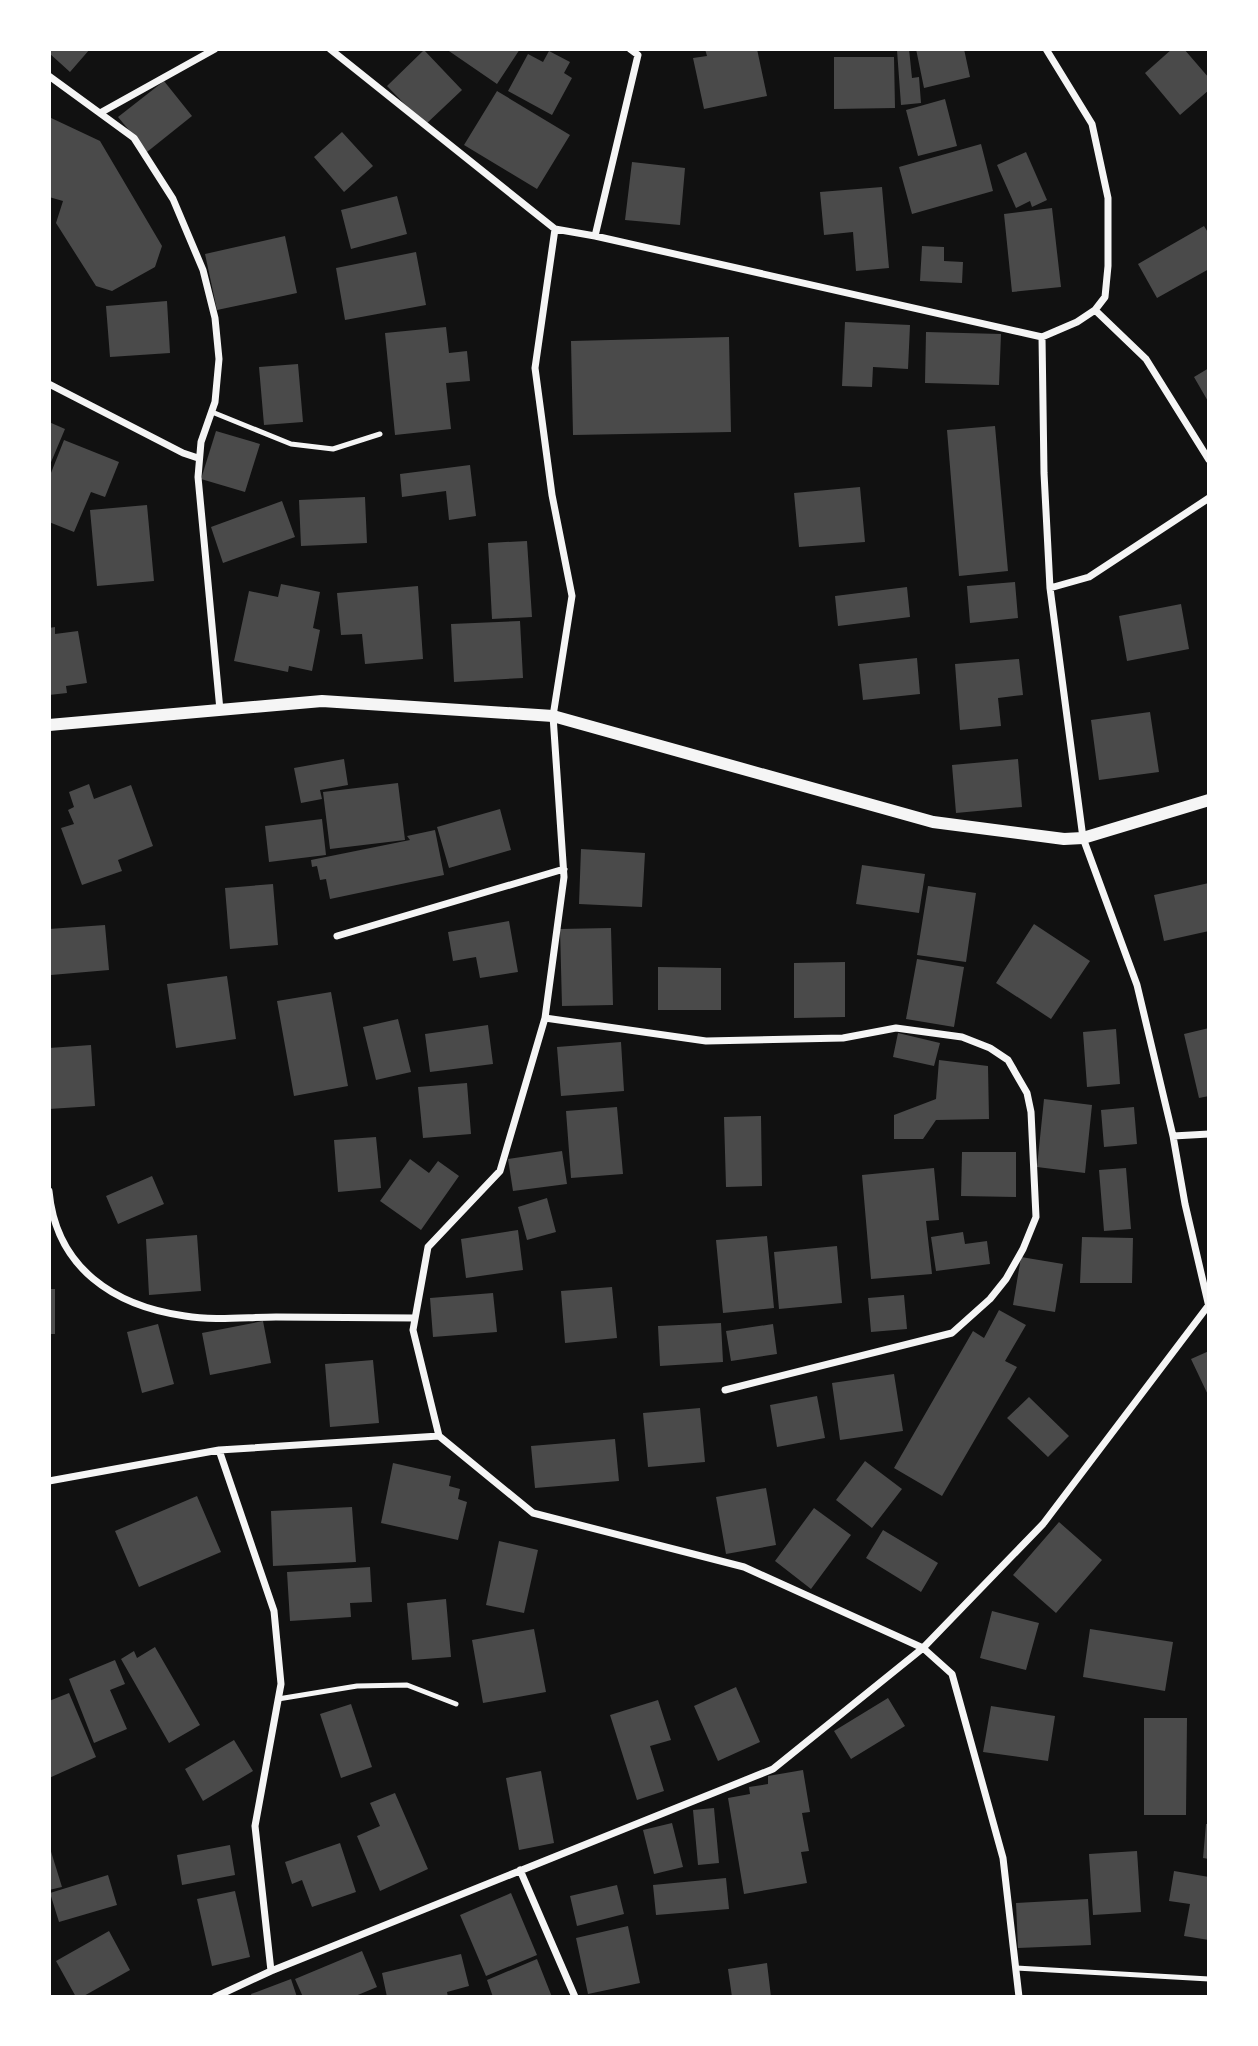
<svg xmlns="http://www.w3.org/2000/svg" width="1258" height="2046" viewBox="0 0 1258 2046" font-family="Figtree,sans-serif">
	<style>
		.building { fill: #4a4a4a }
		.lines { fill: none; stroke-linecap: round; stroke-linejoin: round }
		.service { stroke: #f5f5f5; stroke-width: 5 }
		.minor { stroke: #f5f5f5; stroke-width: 7 }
		.tertiary { stroke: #f5f5f5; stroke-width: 12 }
	</style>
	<rect width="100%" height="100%" fill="#111"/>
	<path class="building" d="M49 49H90L70 72 49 53Z
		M446 49H520L497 84Z
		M705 49H757L767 96 704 109 693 58 707 56Z
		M909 49 912 78 919 77 921 103 901 105 897 50Z
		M916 49H964L970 77 924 88Z
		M1172 49H1184L1209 78V90L1180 115 1145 73Z
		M424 50 462 90 425 125 387 86Z
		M549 51 570 62 564 73 572 78 552 115 508 91 528 54 543 62Z
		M834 57H894L895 108 834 109Z
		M164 81 192 116 147 152 118 117Z
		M497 91 570 135 537 189 464 145Z
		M945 99 957 146 918 156 906 110Z
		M49 117 100 141 162 246 155 267 112 291 96 286 56 223 63 201 49 197Z
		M342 132 373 166 344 192 314 157Z
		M981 144 993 191 912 214 899 167Z
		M1026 152 1047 200 1032 207 1030 201 1016 208 997 165Z
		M632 162 685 168 680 225 625 220Z
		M882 187 889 268 856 271 853 232 824 235 820 192Z
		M397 196 407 234 351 249 341 210Z
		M1052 208 1061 287 1012 292 1004 214Z
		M1204 226 1209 234V269L1157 298 1138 264Z
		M285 236 297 293 217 310 205 254Z
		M922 246 944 247V261L963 262 962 283 920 281Z
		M416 252 426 305 345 320 336 268Z
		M167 301 170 353 110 357 106 306Z
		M845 322 910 325 908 369 873 367 872 387 842 386Z
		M446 327 449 353 467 351 470 381 446 383 451 429 395 435 385 333Z
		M926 332 1001 334 999 385 925 383Z
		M729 337 731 432 573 435 571 341Z
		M298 364 303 422 264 425 259 367Z
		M1209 368V403L1194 377Z
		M49 422 65 429 49 467Z
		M995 426 1008 571 959 576 947 430Z
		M216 431 260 444 245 492 201 479Z
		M64 440 119 462 105 497 91 492 74 532 49 522V478Z
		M470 465 476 516 449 520 446 491 402 497 400 474Z
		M860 487 865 542 799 547 794 493Z
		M365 497 367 543 301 546 299 500Z
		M282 501 295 537 223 563 211 527Z
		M147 505 154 581 97 586 90 510Z
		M527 541 532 617 492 619 488 543Z
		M1015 582 1018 618 970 623 967 586Z
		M281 584 320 592 313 628 320 630 312 671 289 666 288 672 234 661 249 591 278 597Z
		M418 586 423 659 365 664 362 634 341 635 337 593Z
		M907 587 910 617 838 626 835 596Z
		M1181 604 1189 649 1127 661 1119 616Z
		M520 621 523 678 454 682 451 624Z
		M55 627V634L78 631 87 683 66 686 67 693 49 695V628Z
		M917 658 920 694 863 700 859 664Z
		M1019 659 1023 695 998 698 1001 726 960 730 955 664Z
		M1150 712 1159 772 1099 780 1091 720Z
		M344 759 348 785 320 790 322 799 301 803 294 768Z
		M1018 759 1022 807 956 813 952 765Z
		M398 783 405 840 330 849 323 792Z
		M89 784 94 799 131 785 153 846 118 860 122 871 82 885 61 828 74 824 68 810 74 807 69 792Z
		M500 809 511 850 449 868 437 827Z
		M322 819 326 855 269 862 265 826Z
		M435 830 444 875 330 899 326 879 320 880 317 866 312 867 311 860 410 840 407 836Z
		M581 849 645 853 642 907 579 904Z
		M862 865 925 874 919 913 856 904Z
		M1209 883V931L1164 941 1154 895Z
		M273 884 278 945 230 949 225 888Z
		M928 886 976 893 966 962 917 955Z
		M509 921 518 972 480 978 476 957 453 961 448 932Z
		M1034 924 1090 961 1051 1019 996 983Z
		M105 925 109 970 51 975 49 929Z
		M611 928 613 1005 562 1006 560 929Z
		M917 959 964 967 954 1027 906 1019Z
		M845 962V1017L794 1018V963Z
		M658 967 721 968V1010H658Z
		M227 976 236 1039 176 1048 167 984Z
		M331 992 348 1086 294 1096 277 1001Z
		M398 1019 411 1072 376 1080 363 1027Z
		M488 1025 493 1064 430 1072 425 1034Z
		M1209 1028V1096L1199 1098 1184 1034Z
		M1116 1029 1120 1084 1087 1087 1083 1032Z
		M898 1033 940 1043 934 1066 893 1057Z
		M621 1042 624 1091 561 1096 557 1047Z
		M91 1045 95 1106 49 1109V1048Z
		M939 1060 988 1066 989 1119 936 1120 923 1139H894V1115L936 1099Z
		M467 1083 471 1134 423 1138 418 1087Z
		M1044 1099 1092 1105 1085 1173 1037 1167Z
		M617 1107 623 1174 571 1178 566 1111Z
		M1134 1107 1137 1144 1104 1147 1101 1110Z
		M761 1116 762 1186 726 1187 724 1117Z
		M376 1137 381 1188 338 1192 334 1140Z
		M562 1151 567 1184 513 1191 508 1159Z
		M962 1152H1016V1197L961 1196Z
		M410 1159 429 1173 438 1161 459 1176 421 1230 380 1201Z
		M934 1168 939 1220 926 1221 932 1274 871 1279 862 1175Z
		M1126 1168 1131 1229 1104 1231 1099 1170Z
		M152 1176 164 1204 118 1224 106 1196Z
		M547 1198 556 1232 527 1240 518 1207Z
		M518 1230 523 1270 466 1278 461 1239Z
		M963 1232 965 1244 987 1241 990 1264 936 1271 931 1237Z
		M197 1235 201 1291 149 1295 146 1239Z
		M767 1236 774 1308 723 1313 716 1240Z
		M1082 1237 1133 1238 1132 1283H1080Z
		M837 1246 842 1303 779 1309 774 1252Z
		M1021 1257 1063 1264 1055 1312 1013 1305Z
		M612 1287 617 1338 565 1343 561 1291Z
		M49 1289H55V1334H49Z
		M493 1293 497 1332 433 1337 430 1298Z
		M904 1295 907 1329 871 1332 868 1298Z
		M999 1310 1026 1325 1005 1361 1017 1367 942 1496 894 1468 973 1331 984 1338Z
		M263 1321 271 1363 210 1375 202 1333Z
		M721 1323 723 1362 660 1366 658 1326Z
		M158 1324 174 1384 142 1393 127 1332Z
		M773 1324 777 1354 731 1361 726 1331Z
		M1209 1351V1397L1191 1359Z
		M373 1360 379 1423 330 1427 325 1364Z
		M894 1374 903 1431 840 1440 832 1383Z
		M817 1396 825 1438 777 1447 770 1405Z
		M1029 1397 1069 1436 1048 1457 1007 1418Z
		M700 1408 705 1462 648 1467 643 1413Z
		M615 1439 619 1481 535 1488 531 1446Z
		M865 1461 902 1489 872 1528 836 1500Z
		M393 1463 451 1476 449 1486 460 1489 458 1499 467 1502 458 1540 381 1523Z
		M766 1488 776 1545 726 1554 716 1497Z
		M197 1496 221 1552 139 1587 115 1531Z
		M352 1507 356 1562 273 1566 271 1511Z
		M814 1508 851 1535 811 1589 775 1561Z
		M1059 1522 1102 1560 1056 1613 1013 1575Z
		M883 1530 938 1563 921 1592 866 1558Z
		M499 1541 538 1550 524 1613 486 1605Z
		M370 1567 372 1602 350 1603 351 1617 290 1621 287 1572Z
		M446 1599 451 1657 412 1660 407 1603Z
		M992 1611 1039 1623 1026 1670 980 1658Z
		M534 1629 546 1692 483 1703 472 1640Z
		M1090 1629 1173 1642 1165 1691 1083 1677Z
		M155 1647 200 1725 169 1743 121 1659 134 1651 137 1658Z
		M115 1660 125 1684 110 1690 127 1729 94 1743 69 1679Z
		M736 1687 760 1742 718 1761 694 1706Z
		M69 1693 96 1757 49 1778V1701Z
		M888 1698 905 1726 851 1759 834 1731Z
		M658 1700 671 1740 650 1746 664 1791 637 1800 610 1715Z
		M351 1704 372 1767 341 1778 320 1714Z
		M991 1706 1055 1716 1048 1761 983 1752Z
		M1144 1718H1187L1186 1815H1144Z
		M234 1740 253 1771 203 1801 185 1769Z
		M803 1770 810 1812 802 1813 809 1851 801 1852 807 1883 744 1894 728 1798 750 1794 749 1787 768 1784V1776Z
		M541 1771 554 1843 519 1850 506 1778Z
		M395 1793 428 1869 380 1891 357 1836 380 1826 370 1803Z
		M714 1808 719 1863 698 1865 693 1810Z
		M672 1823 683 1867 654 1874 643 1830Z
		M1206 1824H1209V1859L1203 1858Z
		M340 1843 356 1892 312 1907 302 1880 292 1884 285 1862Z
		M49 1845 62 1887 49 1890Z
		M230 1845 235 1875 182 1885 177 1855Z
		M1137 1851 1141 1912 1093 1915 1089 1854Z
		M1174 1871 1209 1877V1940L1184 1936 1190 1904 1169 1901Z
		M108 1875 117 1905 59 1922 50 1893Z
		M726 1878 729 1909 656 1915 653 1885Z
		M617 1885 624 1914 577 1926 570 1896Z
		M235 1891 250 1957 212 1966 197 1899Z
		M511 1893 537 1955 486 1976 460 1915Z
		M1088 1899 1091 1945 1018 1948 1016 1903Z
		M628 1926 640 1983 588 1994 576 1938Z
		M109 1931 130 1970 82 1997H76L56 1961Z
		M362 1951 377 1987 353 1997H303L295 1979Z
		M461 1954 469 1986 447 1992 448 1997H387L382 1973Z
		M537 1959 552 1997H493L487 1980Z
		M767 1963 771 1997H732L728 1969Z
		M291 1979 297 1997H252L251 1994Z"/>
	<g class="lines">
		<path class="service" d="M212 412 291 444 333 449 380 434
			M278 1699 357 1686 407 1685 456 1704
			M1016 1968 1209 1979"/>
		<path class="minor" d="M330 49 555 229 595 236 1042 337
			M1046 49 1092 124 1108 198V266L1105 297 1095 310 1077 322 1042 337 1044 473 1050 588 1083 838 1137 985 1173 1136 1185 1204 1209 1307
			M49 76 134 138 173 199 203 270 215 318 219 359 215 402 201 442 198 477 220 710
			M100 113 215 49
			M555 229 535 368 552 495 572 596 553 716 564 877 545 1018 500 1171 428 1247 413 1330 439 1436 533 1513 744 1567 923 1648 952 1674 1003 1858 1019 1997
			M595 236 638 55 630 49
			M1095 310 1146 359 1209 460
			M49 384 183 453 198 458
			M1050 588 1089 577 1209 498
			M337 936 564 869
			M545 1018 706 1041 843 1038 896 1028 962 1037 990 1048 1008 1060 1027 1093 1031 1112 1036 1217 1023 1249 1006 1279 990 1299 952 1333 725 1390
			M1173 1136 1209 1134
			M49 1191C56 1268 114 1306 185 1316 214 1321 247 1317 276 1317 322 1317 368 1318 415 1318
			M219 1450 274 1611 281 1684 255 1826 271 1971
			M49 1481 219 1450 439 1436
			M520 1870 575 1997
			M215 1997 271 1971 773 1769 923 1648 1043 1524 1208 1306"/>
		<path class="tertiary" d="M49 725 322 701 553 716 933 822 1064 839 1083 838 1209 800"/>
	</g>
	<rect width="1258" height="2046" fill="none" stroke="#ffffff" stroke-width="102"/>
</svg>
